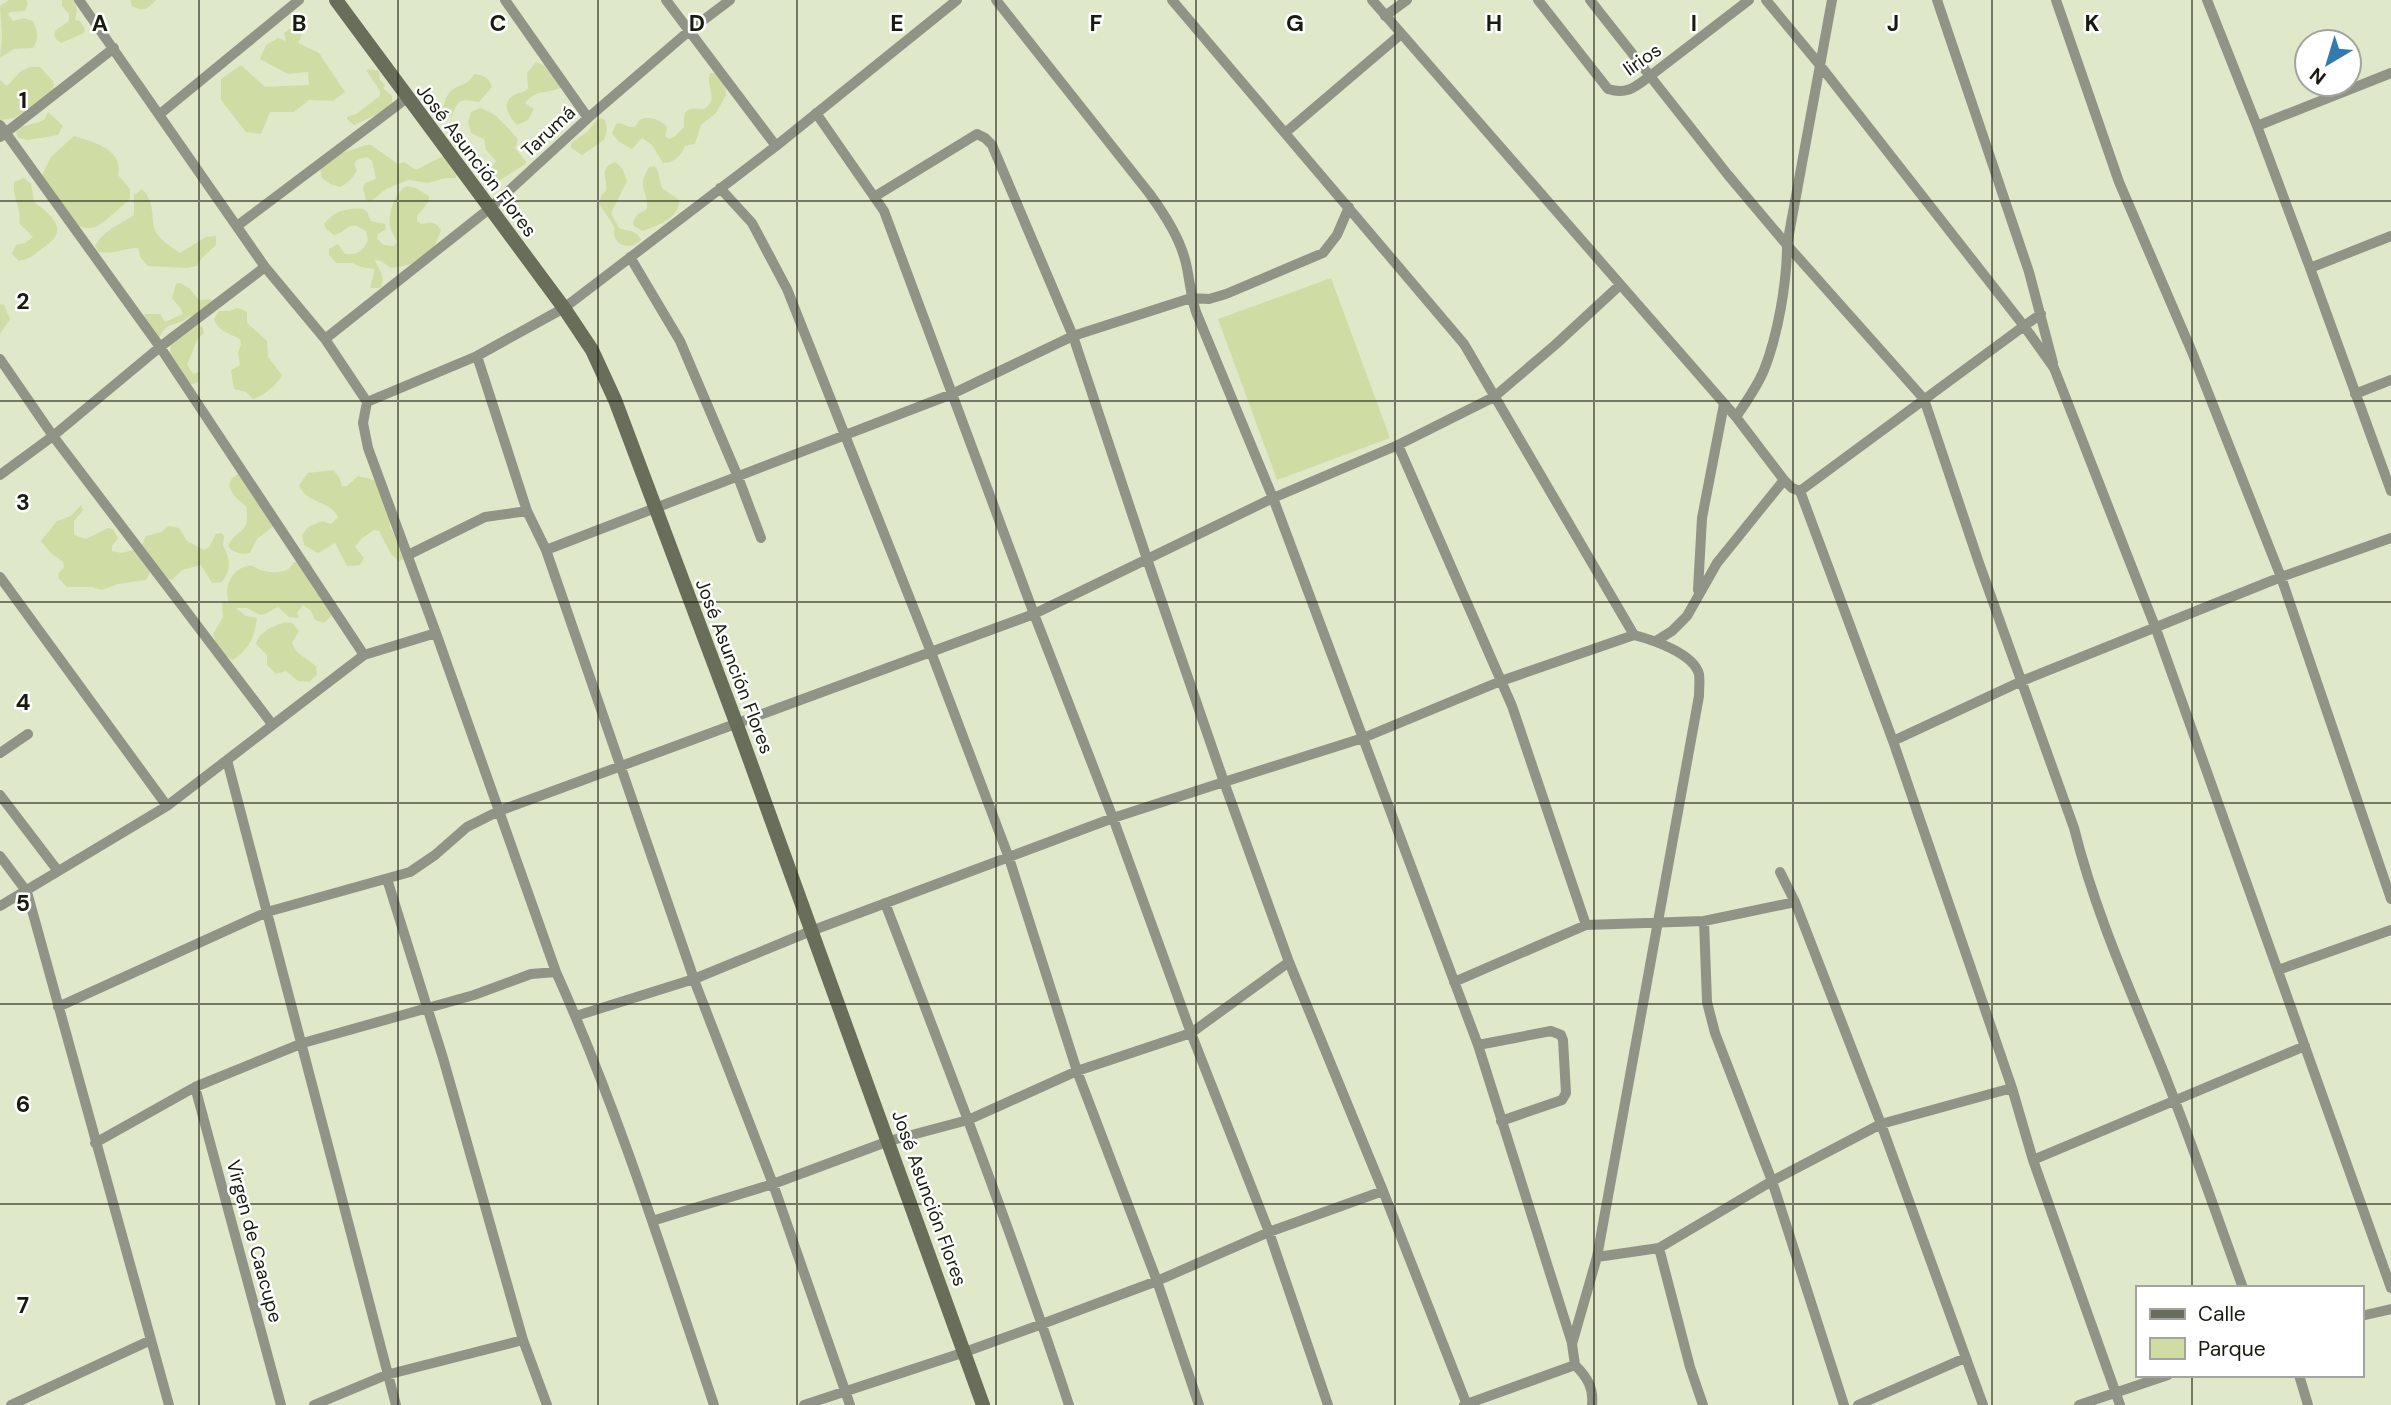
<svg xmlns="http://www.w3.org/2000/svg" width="2391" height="1405" viewBox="0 0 2391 1405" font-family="'DM Sans',sans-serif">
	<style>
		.green { fill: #cfdda5 }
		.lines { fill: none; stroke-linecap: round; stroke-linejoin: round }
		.street { stroke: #909486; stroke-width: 10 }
		.secondary { stroke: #696e5b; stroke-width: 14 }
		.grid { fill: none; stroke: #181b0f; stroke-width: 2; stroke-opacity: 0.55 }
		.labels { text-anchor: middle; stroke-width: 5; stroke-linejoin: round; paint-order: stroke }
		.street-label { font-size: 19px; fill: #181b0f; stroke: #fff }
		.grid-label { font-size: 23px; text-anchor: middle; font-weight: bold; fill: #181b0f; stroke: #fff; stroke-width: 5; stroke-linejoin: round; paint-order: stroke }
	</style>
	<rect width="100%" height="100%" fill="#dfe8c8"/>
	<path class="green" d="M9 0H26L28 3 25 11 11 12 8 14 13 21 24 18 33 21C38 32 39 38 33 48L14 49 0 58 2 36 0 6Z
		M62 0H74L77 11 75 20 80 21 85 29 84 33 61 43 56 39 54 34 56 30 69 21V14L62 6Z
		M130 0H156C148 8 144 13 132 6Z
		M298 23 304 30 298 43 319 53 345 92 333 101 309 100 294 112H270L261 134 246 132 221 100V79L241 65 265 87 309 85 308 72 288 74 260 59 266 45 278 38 286 41 284 33Z
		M536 62 544 65 562 87C547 95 537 88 525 103L534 109 528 120 517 125C511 119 501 105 511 97 515 93 523 93 528 89L527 73Z
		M30 67H40L53 81 54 91 14 118 0 120V80L7 86 21 71Z
		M370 69 379 71 380 80 385 85 383 88 392 96V104C381 113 367 119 354 125L347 119V117L356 114 380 96V91L366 70Z
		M710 73H715L725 85 726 95 716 113 701 125 695 144 685 146C682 156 673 163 663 163L652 145 642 138 632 149 618 141 612 133 616 124 620 123C623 124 628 127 631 127 639 127 634 124 640 120 648 115 662 120 667 127L665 136 669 139 674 137 684 127C683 108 686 108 704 109 720 99 705 87 710 73Z
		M474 74C483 75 490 78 492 87L479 102C462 100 459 96 452 116H448L443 109C444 104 446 96 450 92 458 83 466 88 474 74Z
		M480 108C498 113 506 127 518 139L515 148 527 163 494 184 485 179 496 161 486 150 484 139 471 133 468 122 471 112Z
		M48 112 63 126 58 135 28 140 18 138 15 129C25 124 35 125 45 119Z
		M601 118 605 120 607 130 604 140 582 155 571 148V143L587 132 597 120Z
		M74 136C93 142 124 149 118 175L130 189V199C120 207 110 218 99 225 72 241 53 194 42 175L51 157Z
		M366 145H371L398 164 404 162 416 170 445 155 458 169 456 178H446L428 183 408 180 386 189 371 201 366 200 363 188 365 183 376 179 372 161 367 157 357 160 354 164 357 170C352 179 348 183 340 187L330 184 322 178 320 168 342 153Z
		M615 162 622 168 627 181 611 213 619 228C629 232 636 229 641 240 633 249 616 248 614 234 613 226 617 231 612 223 608 216 603 211 599 203L602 194 606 191C608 180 598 167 615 162Z
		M654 166 657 169 662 188 679 200C680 218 657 226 642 231L634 226 633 222 638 214 647 209C648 189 636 189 649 167Z
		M24 178 31 184 34 202C49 213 70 229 47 245 35 253 34 258 19 261L12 254 16 245 25 243 33 237 19 223C22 208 12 198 14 182Z
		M407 186 416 188 429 196V201L417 216V221L421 224C430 222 436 221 441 230 432 258 419 264 391 268L381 261 375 260C379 270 387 278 380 288H370L375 269 361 267 352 263H336L329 255V249L338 244 345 254C358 255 362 252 368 240L366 231 355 225C346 226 342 234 334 235L326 229 324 224C335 210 347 208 363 209L367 212 371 221 385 224 386 229 378 234 377 239 384 245 394 246 397 242C395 237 391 232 390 226 388 214 395 191 407 186Z
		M142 189C158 205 148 221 158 235 164 243 173 248 180 253L206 237 216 236V245L202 258 197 266 187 268 148 266 141 258 138 248C123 248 114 255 99 252L95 246C104 230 119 225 134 215V195Z
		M1331 278 1390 438 1277 480 1218 319Z
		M180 283 189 288 199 300 209 299 214 301 204 315 190 316C173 330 168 318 158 340L143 319 145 314H160L165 322 183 314 181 309 172 298 176 284Z
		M0 304 4 305 10 319 0 334Z
		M238 308 247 312V323L267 341 268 357 282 375C279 383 261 398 253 399L246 392 234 389 231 370 240 365 238 353 241 344 240 339C231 334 217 331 214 319L219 311H229Z
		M199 325 203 328 204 333C192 342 195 352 187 364L193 374 199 372 200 378 197 383 186 385 170 357 171 342 194 326Z
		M333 470 339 477 342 486H347L358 476 378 481 389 514 390 528 399 540 404 559 399 561 391 554 379 531 374 530 361 539 355 547 364 558 360 565 347 566 335 543 318 553 304 545 302 535 308 527 322 521 331 524 338 517C330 500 306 504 299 485L308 473Z
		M240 473 275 525 257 539 250 553C242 555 233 553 228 546 237 527 251 535 246 506 234 497 219 483 240 473Z
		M81 505 83 510 74 521V535L86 539 108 528 113 529 118 538 112 546V551L122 553 133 550 141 555 151 571 146 580 118 584 102 590 92 587H67L59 579 58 574 64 567 63 562 51 553 41 541 57 521 71 516Z
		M169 526 179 528 187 541 204 550 209 547 216 534 221 533 224 536 223 545C230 559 232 568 222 582L212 583 201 565 182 570 172 580 167 579 142 545 146 536 161 532Z
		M309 561 313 569V589L323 598 331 611V616L324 623 315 620 311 611 303 605 297 613 299 618 289 617 278 607 265 614 260 615 247 608H236L246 616 257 618C255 636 248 652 232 660 222 653 216 646 213 634L223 617 222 602H229C223 589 232 568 248 566 253 565 254 567 258 569 265 572 280 574 286 570 290 569 292 565 294 562Z
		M286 622 292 623 299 631 292 643 297 652 316 666 317 675 309 682 298 681 286 671 276 674 267 665V655L256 644C260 630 274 626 286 622Z"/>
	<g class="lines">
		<path class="street" d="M79 0 265 267 325 339 367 402 363 423 368 448 436 633 556 972C619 1112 665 1260 714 1405
			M505 0 588 118
			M996 0 1149 193C1165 215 1182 241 1187 268 1190 283 1191 297 1196 312L1273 498 1478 1045 1572 1343
			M1172 0 1464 344 1634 635
			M1372 0 1736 417 1784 480 1792 488 1800 491 2024 326 1819 64 1766 0
			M1538 0 1608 89C1627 95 1635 87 1650 76L1749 0
			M1590 0 1728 175 1787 245 1924 399 1979 563 2074 828C2095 912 2129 987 2162 1068 2191 1140 2216 1214 2243 1288
			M1937 0 2029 272 2053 363
			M2056 0 2119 182 2192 352 2281 577 2391 899
			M2207 0 2257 126 2310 268
			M1385 16 1407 0
			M816 113 884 211 1034 614 1113 818 1191 1033 1269 1232 1328 1405
			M160 114 299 0
			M0 125 160 347 364 655
			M2257 126 2391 73
			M1285 133 1400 35
			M0 137 114 48
			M776 146 957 0
			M720 188 752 223 787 289 931 652 1009 858 1077 1071 1157 1281 1199 1405
			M237 226 407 98
			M2391 236 2310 268 2391 491
			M630 257 680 341 738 477 761 538
			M2041 314 2024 326 2054 368 2156 629 2391 1288
			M325 339 489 209 588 118 689 31 730 0
			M477 356 527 511 546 550 696 985 773 1184 850 1405
			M0 359 53 436 272 724
			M2355 394 2391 380
			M367 402 477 356 564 308 776 146 666 0
			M1736 417C1746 402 1757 387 1764 370 1778 335 1787 282 1787 245L1832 0
			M1398 445 1512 706 1586 925
			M0 475 53 436 160 347 265 267
			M1800 491 1893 741 2022 681 2281 577 2391 538
			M546 550 952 394 1073 336 992 145 985 138 977 134 874 197
			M408 555 485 517 527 511
			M0 577 167 806
			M1698 590 1702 518 1724 404
			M1656 641 1672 631 1687 616 1717 563 1784 480
			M1893 741 2012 1088 2033 1160 2120 1405
			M0 753 28 734
			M227 760 396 1405
			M0 795 58 871
			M0 856 27 892 169 1405
			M1780 872 1795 902 1881 1124 1983 1405
			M387 879 443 1058 523 1340 547 1405
			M885 903C949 1069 1013 1235 1069 1405
			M0 906 167 806 364 655 436 633
			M1704 921 1707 1002 1715 1033 1772 1181 1844 1405
			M2278 970 2391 930
			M1454 982 1586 925 1704 921 1795 902
			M58 1007 267 912 410 872 435 855 467 827 499 811 1034 614 1273 498 1398 445 1494 397 1555 345 1620 285
			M576 1016 694 979 811 931 1113 818 1224 782 1147 559 1073 336 1191 298 1209 299 1226 294 1323 253 1337 235 1349 207
			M1478 1045 1551 1031 1561 1035 1563 1040 1566 1093 1562 1100 1501 1121
			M195 1087 281 1405
			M95 1143 195 1087 303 1043 474 995 531 974 556 972
			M2033 1160 2305 1046
			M1383 1191 1467 1405
			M652 1221 773 1184 889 1141 968 1120 1077 1071 1191 1033 1289 962
			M1659 1248 1690 1367 1703 1405
			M1597 1257 1659 1248 1772 1181 1881 1124 2012 1088
			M2361 1316 2391 1309
			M2299 1375 2308 1405
			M11 1405 151 1340
			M314 1405 386 1375 523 1340
			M804 1405 965 1352 1042 1324 1157 1281 1269 1232 1383 1191 1289 962 1224 782 1363 738 1501 681 1634 635C1653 640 1693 653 1699 674 1700 681 1699 689 1699 696L1597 1257 1572 1344 1575 1365C1587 1377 1594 1388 1592 1405
			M1464 1405 1575 1365
			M1858 1405 1965 1358
			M2079 1405 2168 1375"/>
		<path class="secondary" d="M336 0 564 308 592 350 615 400 737 725 983 1405"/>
	</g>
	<path class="grid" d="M199 0V1405M398 0V1405M598 0V1405M797 0V1405M996 0V1405M1196 0V1405M1395 0V1405M1594 0V1405M1793 0V1405M1992 0V1405M2192 0V1288M0 201H2391M0 401H2391M0 602H2391M0 803H2391M0 1004H2391M0 1204H2391M2192 1375V1405"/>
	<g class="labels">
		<g class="street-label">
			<text transform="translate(1642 59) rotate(-35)" y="7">lirios</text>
			<text transform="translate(548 131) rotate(-43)" y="7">Tarumá</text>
			<text transform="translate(477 160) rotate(53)" y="7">José Asunción Flores</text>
			<text transform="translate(735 666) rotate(69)" y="7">José Asunción Flores</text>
			<text transform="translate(930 1198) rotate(70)" y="7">José Asunción Flores</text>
			<text transform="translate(255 1241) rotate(75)" y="7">Virgen de Caacupe</text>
		</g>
	</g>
	<g class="grid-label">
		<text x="100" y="31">A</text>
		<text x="299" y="31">B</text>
		<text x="498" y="31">C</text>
		<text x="697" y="31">D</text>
		<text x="897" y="31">E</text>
		<text x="1096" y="31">F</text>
		<text x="1295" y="31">G</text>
		<text x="1494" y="31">H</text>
		<text x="1694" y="31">I</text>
		<text x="1893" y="31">J</text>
		<text x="2092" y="31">K</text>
		<text x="23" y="108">1</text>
		<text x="23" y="309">2</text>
		<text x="23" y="510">3</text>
		<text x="23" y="710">4</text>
		<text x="23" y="911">5</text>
		<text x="23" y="1112">6</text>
		<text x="23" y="1313">7</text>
	</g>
	<rect x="2136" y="1286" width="228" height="91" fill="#ffffff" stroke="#a3a49f" stroke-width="2"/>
	<rect x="2150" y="1309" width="35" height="10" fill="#696e5b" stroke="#a3a49f" stroke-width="2"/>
	<text x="2198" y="1321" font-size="21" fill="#181b0f">Calle</text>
	<rect x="2150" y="1338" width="35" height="21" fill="#cfdda5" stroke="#a3a49f" stroke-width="2"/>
	<text x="2198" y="1356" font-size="21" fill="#181b0f">Parque</text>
	<g transform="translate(2328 63) rotate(218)"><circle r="33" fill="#ffffff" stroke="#a3a49f" stroke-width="2"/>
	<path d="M0-5L12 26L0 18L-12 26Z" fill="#327baf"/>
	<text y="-10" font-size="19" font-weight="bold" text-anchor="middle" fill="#181b0f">N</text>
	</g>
</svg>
